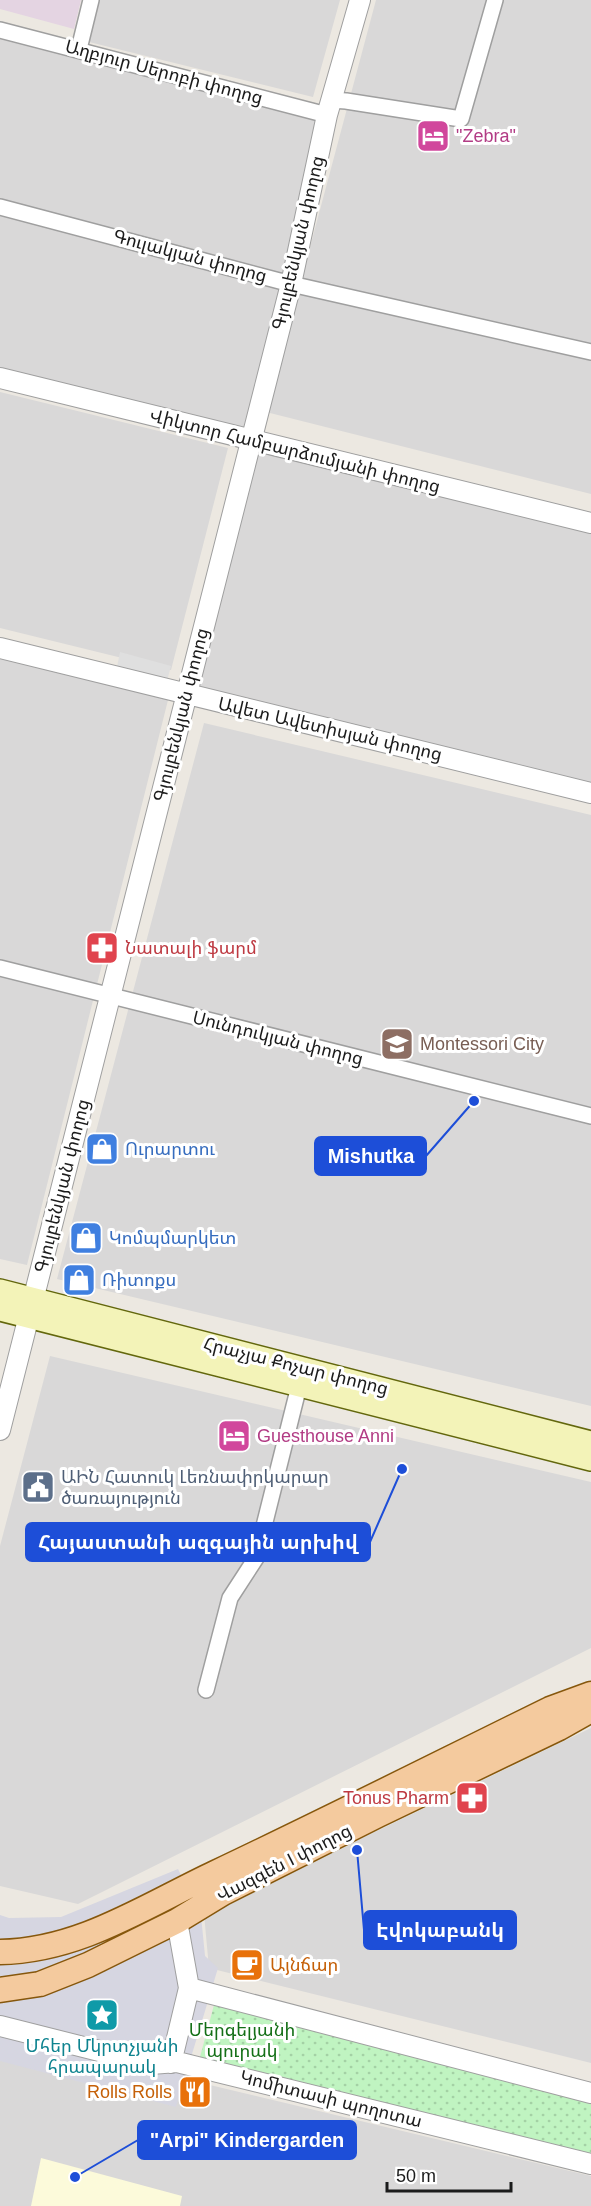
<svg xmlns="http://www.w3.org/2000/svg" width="591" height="2206" viewBox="0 0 591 2206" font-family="Helvetica,'Noto Sans Armenian',sans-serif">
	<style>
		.residential { fill: #d9d8d8 }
		.industrial { fill: #e4d4e2 }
		.education { fill: #fcfada }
		.park { fill: url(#park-dots) }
		.parking { fill: #dfdfdf }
		.plaza { fill: #d6d6e1 }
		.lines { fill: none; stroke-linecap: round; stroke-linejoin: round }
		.minor-casing { stroke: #9f9f9f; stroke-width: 18 }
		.tertiary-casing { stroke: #9f9f9f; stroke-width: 22 }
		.secondary-casing { stroke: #63670d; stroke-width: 24 }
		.primary-casing { stroke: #86570c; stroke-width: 27 }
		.minor { stroke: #fff; stroke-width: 15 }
		.tertiary { stroke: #fff; stroke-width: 20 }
		.secondary { stroke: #f3f3b8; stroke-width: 21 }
		.primary { stroke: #f4ca9e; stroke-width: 24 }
		.labels { text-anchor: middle; stroke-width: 6; stroke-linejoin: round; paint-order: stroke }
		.street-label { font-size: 18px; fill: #1b1b1b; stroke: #fff }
		.hotel-label { font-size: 18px; fill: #b23c85; stroke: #fff; text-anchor: start }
		.health-label { font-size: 18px; fill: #be3a42; stroke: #fff; text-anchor: start }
		.education-label { font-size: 18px; fill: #785e54; stroke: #fff; text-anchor: start }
		.shop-label { font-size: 18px; fill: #366cbe; stroke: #fff; text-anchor: start }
		.service-label { font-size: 18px; fill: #4e5e75; stroke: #fff; text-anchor: start }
		.food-label { font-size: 18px; fill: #c56008; stroke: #fff; text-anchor: start }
		.park-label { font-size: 18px; fill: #136f16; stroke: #fff }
		.culture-label { font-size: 18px; fill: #0d838f; stroke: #fff }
		.leader { fill: none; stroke: #1d4ed8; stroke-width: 2 }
		.callout-dot { fill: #1d4ed8; stroke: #fff; stroke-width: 2 }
		.callout { fill: #1d4ed8; stroke: #1d4ed8; stroke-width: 2 }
		.callout-label { font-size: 20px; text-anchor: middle; font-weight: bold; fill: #fff }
	</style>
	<defs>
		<pattern id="park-dots" width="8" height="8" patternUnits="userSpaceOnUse" patternTransform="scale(1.5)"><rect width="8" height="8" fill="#c0f4c1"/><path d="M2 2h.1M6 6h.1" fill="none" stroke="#a4d1a5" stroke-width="1.8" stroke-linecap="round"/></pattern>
	</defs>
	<rect width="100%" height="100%" fill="#ece8e1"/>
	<path class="residential" d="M99 0H340L313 97 89 42Z
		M376 0H591V494L266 412Z
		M0 31 327 115 251 439 591 523V793L186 695 250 439 0 378Z
		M0 392 228 448 171 670 0 628Z
		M0 655 169 696 27 1265 0 1259Z
		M204 723 591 815V1406L57 1279Z
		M50 1356 591 1482V1648L78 1904 0 1886V1546Z
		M591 1728V2063L209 1968 204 1914Z
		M0 2035 591 2176V2206H0Z"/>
	<path class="industrial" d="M0 0H81L74 29 0 9Z"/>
	<path class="education" d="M41 2158 182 2196 180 2206H31Z"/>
	<path class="park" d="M214 2005 591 2103V2158L200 2057Z"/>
	<path class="parking" d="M120 652 171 666 167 681 117 667Z"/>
	<path class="plaza" d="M178 1869 201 1916 205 1956 218 1968 176 2107 0 2061V1915L9 1918 61 1917Z"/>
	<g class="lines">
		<g class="minor-casing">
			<path id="minor" d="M0 30 327 115
				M79 49 91 0
				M331 100 346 101 461 119 495 0
				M0 207 291 284 591 352
				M0 968 591 1116
				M206 1690 230 1598 256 1558 299 1386"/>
		</g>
		<g class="tertiary-casing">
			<path id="tertiary" d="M0 378 591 523
				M0 648 591 793
				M0 1430 291 284 327 115 360 0
				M189 1988 591 2093
				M0 2026 151 2064 177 2062 591 2164
				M171 2063 189 1988 177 1921"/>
		</g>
		<g class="secondary-casing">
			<path id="secondary" d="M0 1290 591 1442
				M0 1310 591 1460"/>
		</g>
		<g class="primary-casing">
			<path id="primary" d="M0 1952C79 1951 145 1906 215 1873 327 1820 438 1764 550 1709L591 1694
				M0 1990 40 1984 88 1965 177 1921 223 1893 378 1815 559 1728 591 1710"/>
		</g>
		<use href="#minor" class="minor"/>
		<use href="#tertiary" class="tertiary"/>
		<use href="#secondary" class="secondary"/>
		<use href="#primary" class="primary"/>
	</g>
	<defs>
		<g id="hotel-square" transform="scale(1.725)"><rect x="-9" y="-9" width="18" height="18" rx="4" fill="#d1479c" stroke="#fff"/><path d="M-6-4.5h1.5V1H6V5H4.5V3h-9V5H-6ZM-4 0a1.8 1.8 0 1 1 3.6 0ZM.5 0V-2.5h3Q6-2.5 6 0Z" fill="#fff"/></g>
		<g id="pharmacy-square" transform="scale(1.725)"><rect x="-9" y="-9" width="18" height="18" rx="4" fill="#e0444e" stroke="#fff"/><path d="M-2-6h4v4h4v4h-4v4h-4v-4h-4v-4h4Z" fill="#fff"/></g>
		<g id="school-square" transform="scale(1.725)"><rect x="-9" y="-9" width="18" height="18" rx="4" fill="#8d6e63" stroke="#fff"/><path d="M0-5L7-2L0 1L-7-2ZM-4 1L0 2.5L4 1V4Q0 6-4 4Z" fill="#fff"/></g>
		<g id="shop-square" transform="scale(1.725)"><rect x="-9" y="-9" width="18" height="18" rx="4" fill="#3f7fe0" stroke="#fff"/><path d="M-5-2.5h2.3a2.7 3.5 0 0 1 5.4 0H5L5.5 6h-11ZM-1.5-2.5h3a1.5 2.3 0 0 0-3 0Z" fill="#fff"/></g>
		<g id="civic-square" transform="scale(1.725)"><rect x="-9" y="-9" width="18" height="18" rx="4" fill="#5c6f8a" stroke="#fff"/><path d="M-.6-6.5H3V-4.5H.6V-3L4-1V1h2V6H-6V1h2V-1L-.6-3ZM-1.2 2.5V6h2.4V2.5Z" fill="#fff"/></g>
		<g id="cafe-square" transform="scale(1.725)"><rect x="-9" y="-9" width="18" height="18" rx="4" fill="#e8710a" stroke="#fff"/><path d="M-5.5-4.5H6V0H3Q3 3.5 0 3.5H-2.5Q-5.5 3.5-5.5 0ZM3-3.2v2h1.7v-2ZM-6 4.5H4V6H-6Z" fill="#fff"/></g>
		<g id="sight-square" transform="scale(1.725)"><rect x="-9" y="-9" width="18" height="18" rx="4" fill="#0f9aa8" stroke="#fff"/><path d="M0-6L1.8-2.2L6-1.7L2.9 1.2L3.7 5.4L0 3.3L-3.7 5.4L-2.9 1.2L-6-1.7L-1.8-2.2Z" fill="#fff"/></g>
		<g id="restaurant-square" transform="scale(1.725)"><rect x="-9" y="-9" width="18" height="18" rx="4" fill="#e8710a" stroke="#fff"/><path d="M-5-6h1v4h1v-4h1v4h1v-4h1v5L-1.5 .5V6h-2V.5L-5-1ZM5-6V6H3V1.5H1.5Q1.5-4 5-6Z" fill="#fff"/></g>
	</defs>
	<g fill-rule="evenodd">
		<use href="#hotel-square" x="433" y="136"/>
		<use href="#pharmacy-square" x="102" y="948"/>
		<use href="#school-square" x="397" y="1044"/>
		<use href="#shop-square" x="102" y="1149"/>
		<use href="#shop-square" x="86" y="1238"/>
		<use href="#shop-square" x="79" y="1280"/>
		<use href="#hotel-square" x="234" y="1436"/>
		<use href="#civic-square" x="38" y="1487"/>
		<use href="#pharmacy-square" x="472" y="1798"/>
		<use href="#cafe-square" x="247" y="1965"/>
		<use href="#sight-square" x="102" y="2015"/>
		<use href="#restaurant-square" x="195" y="2092"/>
	</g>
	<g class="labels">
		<g class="street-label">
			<text transform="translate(164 72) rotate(15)" y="6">Աղբյուր Սերոբի փողոց</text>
			<text transform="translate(298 243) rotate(-77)" y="6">Գյուլբենկյան փողոց</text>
			<text transform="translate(190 256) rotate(15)" y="6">Գուլակյան փողոց</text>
			<text transform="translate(295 451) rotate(14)" y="6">Վիկտոր Համբարձումյանի փողոց</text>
			<text transform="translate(181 715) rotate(-76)" y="6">Գյուլբենկյան փողոց</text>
			<text transform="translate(330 729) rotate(13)" y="6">Ավետ Ավետիսյան փողոց</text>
			<text transform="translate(278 1038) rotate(14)" y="6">Սունդուկյան փողոց</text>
			<text transform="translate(62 1186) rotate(-76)" y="6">Գյուլբենկյան փողոց</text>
			<text transform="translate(296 1366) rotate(14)" y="6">Հրաչյա Քոչար փողոց</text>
			<text transform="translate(284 1863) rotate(-27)" y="6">Վազգեն I փողոց</text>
			<text transform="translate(331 2099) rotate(14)" y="6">Կոմիտասի պողոտա</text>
		</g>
		<g class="hotel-label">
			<text x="456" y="142">"Zebra"</text>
			<text x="257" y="1442">Guesthouse Anni</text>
		</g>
		<g class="health-label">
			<text x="125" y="954">Նատալի ֆարմ</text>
			<text x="449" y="1804" text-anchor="end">Tonus Pharm</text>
		</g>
		<g class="education-label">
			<text x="420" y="1050">Montessori City</text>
		</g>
		<g class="shop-label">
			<text x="125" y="1155">Ուրարտու</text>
			<text x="109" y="1244">Կոմպմարկետ</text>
			<text x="102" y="1286">Ռիտոքս</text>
		</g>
		<g class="service-label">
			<text x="61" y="1483">ԱԻՆ Հատուկ Լեռնափրկարար<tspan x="61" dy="21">ծառայություն</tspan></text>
		</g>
		<g class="food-label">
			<text x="270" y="1971">Այնճար</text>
			<text x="172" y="2098" text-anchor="end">Rolls Rolls</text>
		</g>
		<g class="park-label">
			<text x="242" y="2036">Մերգելյանի<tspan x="242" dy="21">պուրակ</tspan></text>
		</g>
		<g class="culture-label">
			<text x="102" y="2052">Մհեր Մկրտչյանի<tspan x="102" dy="21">հրապարակ</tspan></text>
		</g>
	</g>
	<path class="leader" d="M474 1101L426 1156M402 1469L370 1542M357 1850L364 1930M75 2177L138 2140"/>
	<g class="callout-dot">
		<circle cx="474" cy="1101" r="6"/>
		<circle cx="402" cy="1469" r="6"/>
		<circle cx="357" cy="1850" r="6"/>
		<circle cx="75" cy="2177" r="6"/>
	</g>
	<g class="callout">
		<rect x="315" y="1137" width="111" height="38" rx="6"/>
		<rect x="26" y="1523" width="344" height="38" rx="6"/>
		<rect x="364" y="1911" width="152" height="38" rx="6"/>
		<rect x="138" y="2121" width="218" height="38" rx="6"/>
	</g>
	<g class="callout-label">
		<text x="371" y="1163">Mishutka</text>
		<text x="198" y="1549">Հայաստանի ազգային արխիվ</text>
		<text x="440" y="1937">Էվոկաբանկ</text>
		<text x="247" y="2147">"Arpi" Kindergarden</text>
	</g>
	<path d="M387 2182v9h124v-9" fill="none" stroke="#1b1b1b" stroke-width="3"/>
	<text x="396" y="2182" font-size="18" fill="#1b1b1b" stroke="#ffffff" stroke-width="4.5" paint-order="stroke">50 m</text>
</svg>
